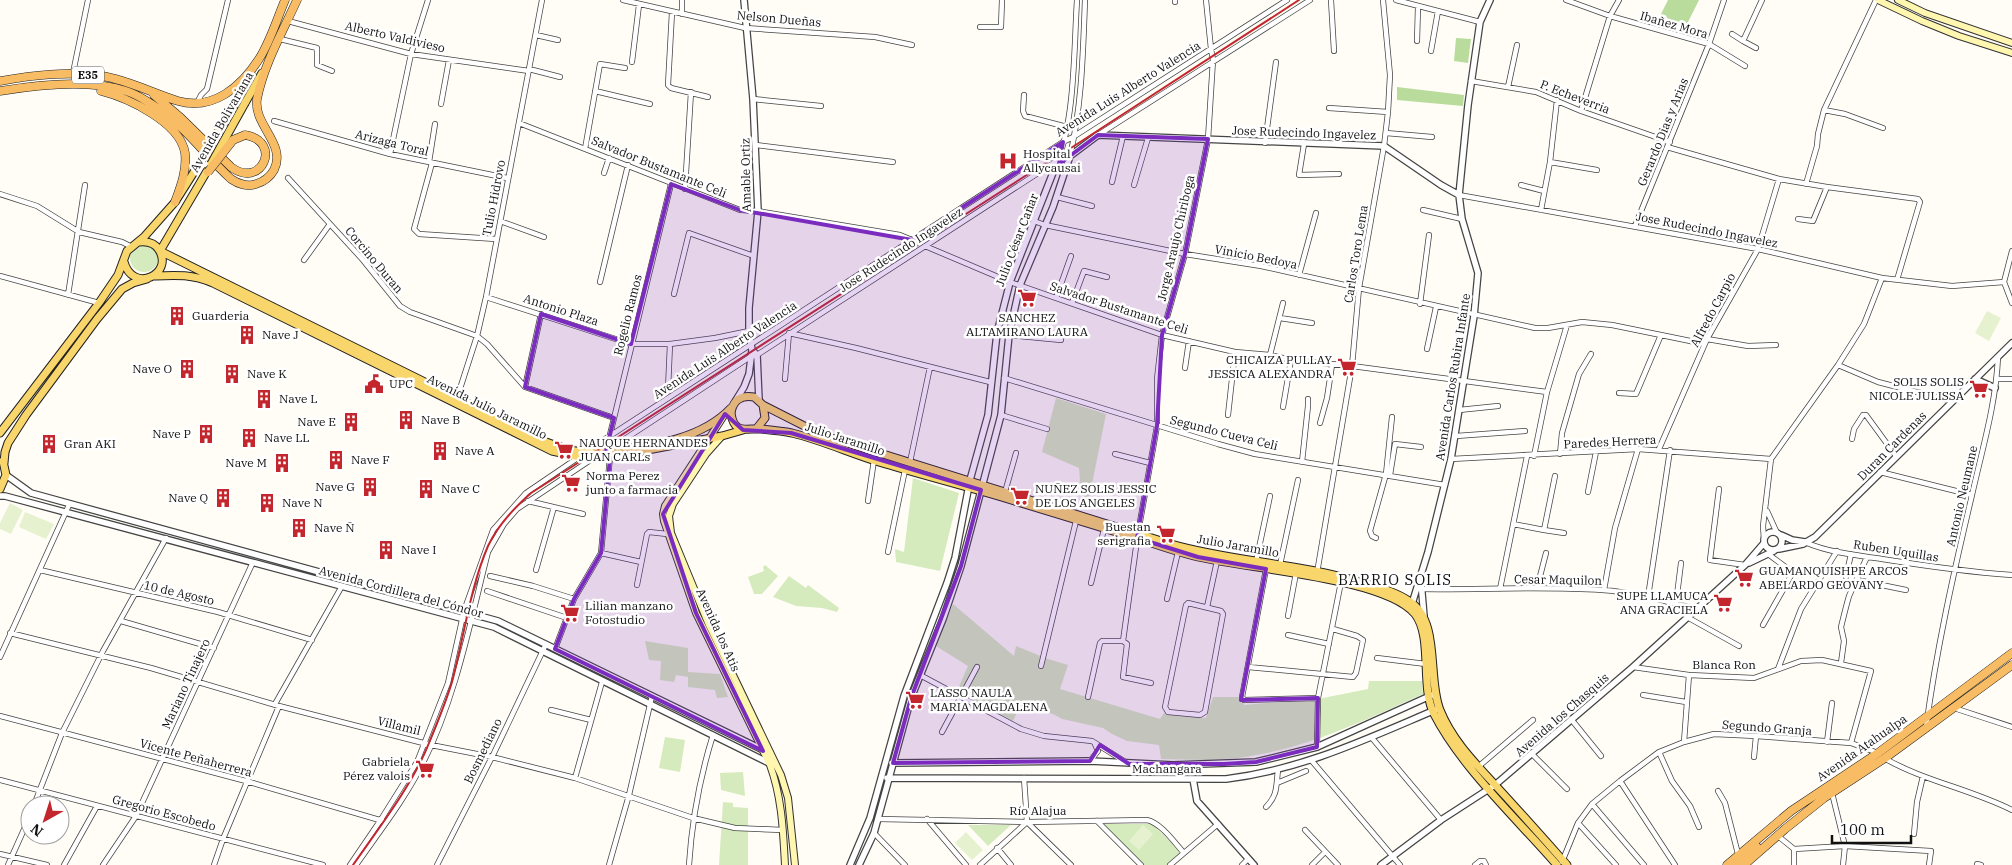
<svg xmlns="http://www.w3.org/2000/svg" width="2012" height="865" viewBox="0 0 2012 865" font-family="'IBM Plex Serif',serif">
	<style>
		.green { fill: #d5ebbd }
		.forest { fill: #b9dc9c }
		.pitch { fill: #e6f2cf }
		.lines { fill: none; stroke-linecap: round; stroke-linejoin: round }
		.minor-casing { stroke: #444; stroke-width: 6 }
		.tertiary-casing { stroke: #444; stroke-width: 8 }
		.secondary-casing { stroke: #333; stroke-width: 8 }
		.primary-casing { stroke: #222; stroke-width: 9 }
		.trunk-casing { stroke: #222; stroke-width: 9 }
		.minor { stroke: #fff; stroke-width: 4.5 }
		.tertiary { stroke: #fff; stroke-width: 5.5 }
		.secondary { stroke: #fff6b0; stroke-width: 6 }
		.primary { stroke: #f9d66b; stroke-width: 7 }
		.trunk { stroke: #f7bc64; stroke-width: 8 }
		.rail { stroke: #c4262e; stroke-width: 2 }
		.primary-bridge-casing { stroke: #222; stroke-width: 9; stroke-linecap: butt }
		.trunk-bridge-casing { stroke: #222; stroke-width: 9; stroke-linecap: butt }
		.primary-bridge { stroke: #f9d66b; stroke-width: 7 }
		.trunk-bridge { stroke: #f7bc64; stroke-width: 8 }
		.marked { fill: #7b2cbf; fill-opacity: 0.2; stroke: #7b2cbf; stroke-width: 4; stroke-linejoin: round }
		.labels { text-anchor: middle; stroke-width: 5; stroke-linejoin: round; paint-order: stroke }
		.shield { fill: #fff; stroke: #585858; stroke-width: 1 }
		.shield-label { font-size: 11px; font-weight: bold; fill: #111 }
		.street-label { font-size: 12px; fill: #111; stroke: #fff }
		.poi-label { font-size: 12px; fill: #111; stroke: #fff; text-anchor: start }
		.quarter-label { font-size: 15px; letter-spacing: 1px; fill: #111; stroke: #fff }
	</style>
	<rect width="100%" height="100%" fill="#fffdf5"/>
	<path class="green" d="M130 258a14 14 0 1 1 28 0a14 14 0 1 1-28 0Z
		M1056 398 1106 414 1089 499 1081 495 1079 468 1042 452Z
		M913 478 959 493 940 571 896 562 895 549 904 552Z
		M765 565 778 576 762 594H754L748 577 764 571 763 567Z
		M789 576 806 588 808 585 839 608 837 612 822 608 796 606 773 597Z
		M953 604 1014 656 1016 646 1048 659 1068 665 1060 689 1160 719 1164 713 1206 718 1213 697H1242L1244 705 1323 698 1368 689 1369 681H1422L1423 694C1358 723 1299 753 1226 759 1205 761 1183 759 1161 759L1159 745 1127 741 1112 734 1103 728 1062 719 1053 714 1036 710 1019 708 1013 721 957 691 968 666 936 646Z
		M645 641 688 648V672L720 674 728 697 717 698 715 690 688 687V677L676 675 674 682 660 680 661 661 649 660Z
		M665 737 685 740 680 772 659 768Z
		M743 772 745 796 721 790 720 773Z
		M723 802 733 803V807L748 808V865H719Z
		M1104 824H1152L1182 853 1168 865H1143Z
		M968 825H1011L988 846Z"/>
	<path class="forest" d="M1668 0H1699L1685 28 1660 16Z
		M1456 38 1471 39 1468 63 1454 61Z
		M1397 87 1464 95 1463 106 1397 100Z"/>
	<path class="pitch" d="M1987 311 2001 318 1989 341 1975 333Z
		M10 503 23 510 11 534 0 529V523Z
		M25 512 54 524 46 539 19 527Z
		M1143 825 1153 834 1139 850 1129 841Z
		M966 832 983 850 972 860 955 843Z"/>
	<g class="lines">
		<g class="minor-casing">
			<path id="minor" d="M623 0 745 28 875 37 912 45
				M1331 0 1334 51
				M1396 0 1480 22
				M1566 0 1610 16 1709 44 1745 66
				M1175 2V0
				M672 12 668 85 671 88 708 97
				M682 14V0
				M288 21 411 54 529 71
				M980 27H1001L1002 0
				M1732 34 1743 41
				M536 35 558 40
				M280 39 317 48V65L332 71
				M1417 41 1418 7
				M1756 48 1743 41 1762 0
				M1431 51 1438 11
				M632 62 639 5
				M529 69 560 77
				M73 73 88 0
				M1471 81 1536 92 1581 111 1670 142
				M1508 87 1517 45
				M595 91 650 104
				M1024 95 1023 111 1025 116 1067 127
				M753 99 821 106
				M197 103 201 95 207 89 228 0
				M441 104 449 60
				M1329 108 1388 112
				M1824 110 1845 114 1883 128
				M1581 111 1610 16 1619 0
				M274 121 390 154 507 178
				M519 123 740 210 758 211 900 235 912 240
				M1386 133 1432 137
				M1098 135 1310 0
				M1265 143 1276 62
				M1304 144 1299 175 1339 174
				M756 145 893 162
				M1667 147 1779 179 1827 187 1918 199 1920 202 1897 280
				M585 149 600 64 625 68
				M390 154 411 54 428 0
				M1070 156C1082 105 1083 52 1085 0
				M429 162 435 124
				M1550 162 1597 170
				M432 163 414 229 419 234 496 239
				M604 173 609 158
				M288 178 363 260 400 306 410 312 477 336 487 344 525 387 614 418
				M1112 182 1123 136
				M1806 184 1817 146 1818 134 1824 110 1876 0
				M1134 185 1148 138
				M1521 185 1544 191
				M685 189 691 92
				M0 194 37 206 79 232 122 242 130 246
				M1459 195 1758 249 1882 278 1952 286 2004 282
				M1057 197 1092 206
				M1423 210 1462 219
				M1541 210 1550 162 1557 100
				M1798 219 1813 221 1827 187
				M500 221 544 237
				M1034 221 1045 225 1185 254 1261 266 1535 328H1548L1582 322 1612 325 1705 344
				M1635 226 1709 44 1724 0
				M925 246 1010 282 1162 335 1235 352 1270 355 1291 360 1352 366 1547 392
				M2012 251 2004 282 2012 303
				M304 260 330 224
				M1299 275 1316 213
				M0 276 99 303
				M600 282 628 165
				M674 294 689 233 754 256
				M68 295 85 185
				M486 297 631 344H670L715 338 749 331
				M1056 298 1071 256
				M1072 303 1084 271 1107 277
				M1420 304 1429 235
				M1280 318 1312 323
				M789 333 856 348 990 382
				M1009 335 1061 340
				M1707 339 1748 346 1776 345
				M1427 349 1436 307
				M1270 355 1283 303
				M1838 365 1878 382 1952 401
				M1185 368 1189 341
				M1004 378 1218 444 1255 454 1445 485
				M785 379 789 333
				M1997 379H2012
				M525 387 541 314
				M668 389 670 344
				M1619 393 1636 394 1661 335
				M457 398 477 336 486 297 542 0
				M1283 407 1291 360
				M1459 410 1498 406
				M1001 415 1047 429
				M1228 415 1235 352
				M1320 423 1327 398 1332 365
				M1456 436 1525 431
				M1852 439 1854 429 1863 415H1866L1896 456
				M1659 449 1707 339 1758 249 1779 179
				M608 450 750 357 757 355 1058 160C1075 117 1074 47 1077 0
				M606 451 671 184
				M585 452 1063 142 1073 137 1287 0
				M1115 454 1150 463
				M1560 454 1562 433 1579 374 1591 354
				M1534 456 1547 392 1567 325
				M1451 459 1638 449 1771 459
				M910 462 930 367
				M1302 462 1308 406V399
				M1880 472 1972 495
				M1390 475 1395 444 1421 447
				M1719 489 1710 560 1745 565
				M1005 492 1016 453
				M1588 492 1596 452
				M528 501 583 514
				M868 501 874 460
				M1767 511 1777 533
				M1513 524 1544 530 1555 476
				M1544 530 1564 533
				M1376 538 1372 536 1370 531 1386 474 1392 417
				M1764 540 1763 526 1771 459 1838 365 1864 324 1882 278
				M1807 543C1831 553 1857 555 1882 559 1926 566 1968 572 2012 575
				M888 552 905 470
				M601 553 641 562
				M1256 562 1270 496
				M1280 565 1298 480
				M1266 569 1242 697 1244 700 1318 698
				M40 570 218 612 312 640
				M536 570 554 507
				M1317 573 1352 366 1359 288 1384 146 1388 112 1390 75 1383 0
				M490 576 533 586 574 599
				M1846 577 1851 554
				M1857 580 1906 590
				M1091 583 1104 529
				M637 585 647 534 649 532 667 534
				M1537 588 1546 553
				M1419 589C1480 590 1541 586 1602 590 1633 592 1665 601 1696 609
				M1500 589 1527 456
				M1604 590 1615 528 1638 449
				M487 591 567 618
				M1648 597 1670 450
				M1167 599 1178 552
				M1188 603 1221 611 1223 614 1205 712 1200 715 1168 712 1165 707 1186 605Z
				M1676 603 1681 563
				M1207 607 1217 561
				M1288 616 1296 573
				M1687 617 1739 646
				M121 621 214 648
				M1763 625 1792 574 1791 571 1768 554
				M10 633 151 668 279 706 431 745 492 757 575 778 693 818 735 828 783 830
				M1288 635 1329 644
				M1123 641 1127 644 1123 677 1151 683
				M555 649 574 599 601 553 610 457
				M0 657 69 505
				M1377 658 1426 664
				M1841 663 1844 641 1841 627 1846 607 1849 596 1867 557
				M1041 666 1076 521
				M1248 667 1353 677 1356 673 1363 640 1357 636 1333 629
				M1633 667 1689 675 1754 678 1801 661 1822 660 1871 671 1851 743
				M1778 669 1801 609 1837 551
				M920 675 1021 729 1044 736 1092 741 1127 763
				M1643 695 1686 702
				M1088 697 1100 643 1102 641H1123L1138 533 1157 426V379L1162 335 1185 254 1208 139 1213 60 1211 49 1206 0
				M275 704 342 586
				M1954 708 2012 727
				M551 710 591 720
				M0 716 246 781 383 821
				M1571 719 1601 756
				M1926 728C1936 651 1954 571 1972 495 1982 450 1996 404 1998 357
				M942 732 977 667
				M1372 738 1441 820
				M1684 742 1689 675
				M1827 742 1832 703
				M1317 747 1318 698 1341 582
				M1659 752 1672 781 1690 806 1699 827
				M1532 754 1567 789
				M1754 757 1756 736
				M1884 758C1924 781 1970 789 2012 810
				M1090 761 1098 751 1095 744
				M1312 761 1400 865
				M1478 767 1533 720
				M575 778 602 682
				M1024 778 1027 822 1071 865
				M0 780 323 865
				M1620 781 1675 865
				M1277 783 1306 771
				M1718 791 1725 803 1738 854
				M1832 793 1845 846 1843 865
				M1592 804 1644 865
				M34 805 62 733 103 651 166 538
				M1266 807C1278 795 1276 786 1278 770
				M878 819 1027 822 1147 820C1161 823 1174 842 1184 853
				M927 819 966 865
				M1097 821 1141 865
				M1578 823 1616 865
				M1305 830 1338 865
				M874 833 905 865
				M1914 834 1917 802 1923 776
				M1778 836 1794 849V865
				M997 848 1011 865
				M1794 849 1845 846 1931 851 1929 865
				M0 854 47 865
				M1562 862 1578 823 1592 804 1620 781 1659 752 1684 742 1714 734 1756 736 1851 743 1878 753
				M1977 864 1981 865
				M8 865 30 816
				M64 865 97 806
				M103 865 136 816 253 562
				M214 865 223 839 279 706
				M350 865 380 821 417 762 448 683 464 611 493 530 526 493 579 457
				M356 865C379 832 405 799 423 763 456 697 470 623 488 552L504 524 517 509 592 459
				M437 865 494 753 546 644
				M609 865 629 795 652 696
				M689 865C692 818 699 780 713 735
				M980 865 1027 822
				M1170 865 1218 824
				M1242 865 1248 859
				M1312 865 1325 852
				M1475 865 1480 861H1484L1486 865"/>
		</g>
		<g class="tertiary-casing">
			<path id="tertiary" d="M752 350 757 355 759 400
				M1975 379 1995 388
				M736 400 744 387 749 374 752 350 749 331V308L758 211 753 99 744 0
				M6 475 31 493 498 621 765 751
				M0 496H5L494 627 771 764
				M1764 541a9 9 0 1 1 18 0a9 9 0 1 1-18 0Z
				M1781 535 1792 540 1805 542
				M1779 549 1803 544 1815 537 2012 343
				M1749 563 1774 551
				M1421 582 1424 616 1421 618
				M1411 607 1428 552 1451 459 1474 316 1478 273 1462 219 1459 195 1468 105 1480 22 1490 0
				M892 763 1090 761 1173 765 1256 762 1317 747 1432 695
				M887 778 1226 779C1304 769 1364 740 1435 710
				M1193 779 1197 801 1254 865
				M850 865 870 818 904 696 947 583 955 558 970 480 988 415 997 333 1010 282 1058 160 1070 156 1098 135 1384 146 1441 185 1459 195
				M859 865 874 833 911 698 943 619 961 566 1001 415 1009 335 1020 285 1053 207 1070 156
				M1381 865 1441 820 1495 785 1633 667 1745 565 1764 543"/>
		</g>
		<g class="secondary-casing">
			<path id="secondary" d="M1878 0 1922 21 1959 36 2012 53
				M1898 0 1925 13 2012 43
				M723 417 665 506 663 514 664 521 696 613 770 765C782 798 783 830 785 865
				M722 436 706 454 673 504 669 516 671 533 709 625 781 775 788 798 795 865"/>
		</g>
		<g class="primary-casing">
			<path id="primary" d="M237 99 251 74
				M245 103 262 73
				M160 251 546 442C561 448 577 453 594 453 640 446 697 444 731 408
				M160 251 207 171
				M124 262C133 294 174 274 159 250 155 243 147 241 139 242
				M153 276C177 275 191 274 213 283L552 451 585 458H605L722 436 743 430
				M763 405 822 435 1171 544C1234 562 1300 563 1363 583 1379 587 1396 592 1409 601 1441 621 1427 678 1440 710 1452 740 1475 763 1496 786 1520 812 1543 838 1567 865
				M757 428 765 418 763 405 754 397C741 395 733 400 731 413 734 435 746 428 761 429 771 430 782 431 792 433 821 440 850 453 879 462 922 475 965 486 1008 499 1050 512 1093 525 1136 538 1155 544 1174 551 1194 556 1244 569 1385 577 1415 614 1433 637 1420 687 1434 714 1461 767 1518 820 1557 865
				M0 433 99 303 118 275 127 251 144 237 175 202 199 164
				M4 463 5 452 8 443 26 415 97 319 122 289 133 283 147 279
				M0 489 6 475 3 461"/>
		</g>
		<g class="trunk-casing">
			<path id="trunk" d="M0 81C34 75 68 71 102 76 128 80 152 93 178 101 213 111 241 87 259 59 270 42 277 19 285 0
				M0 91C36 85 91 79 126 91 142 96 158 108 172 119 193 137 210 160 231 179 238 184 248 187 256 184 263 182 270 177 274 170 287 144 253 125 257 99 264 64 282 33 297 0
				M101 91C128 98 180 122 185 153 187 170 181 186 175 202
				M154 95 181 118 231 167C262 190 283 141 245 135
				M1727 865 1791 811 1878 753 2012 653
				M1736 865 1757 847
				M1744 865 1785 829 1824 798 1885 758 2012 665"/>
		</g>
		<use href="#minor" class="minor"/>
		<use href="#tertiary" class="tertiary"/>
		<use href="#secondary" class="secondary"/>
		<use href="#primary" class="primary"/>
		<use href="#trunk" class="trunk"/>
		<path class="rail" d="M353 865C378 829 413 784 429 743 437 723 446 702 452 682 464 637 470 588 488 546 498 525 514 508 531 493L1061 153 1071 148 1299 0"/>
		<g class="primary-bridge-casing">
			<path id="primary-bridge" d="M199 164 237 99
				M211 164 245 103"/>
		</g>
		<g class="trunk-bridge-casing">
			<path id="trunk-bridge" d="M208 172 233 140 245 135"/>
		</g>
		<use href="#primary-bridge" class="primary-bridge"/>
		<use href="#trunk-bridge" class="trunk-bridge"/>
	</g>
	<path class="marked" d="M1098 135 1208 139 1185 254 1162 335 1157 426 1137 538 1198 557 1266 569 1241 700 1318 698 1317 747 1256 762 1224 764H1129L1100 745 1090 761 893 763 911 698 961 566 981 490 791 433 743 430 725 414 663 514 696 613 763 751 555 649 574 599 601 553 610 458H592L606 451 614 418 525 387 541 314 631 344 671 184 740 210 912 240 1063 142 1059 164Z"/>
	<defs>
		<g id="hospital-bare" transform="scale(1.5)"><path d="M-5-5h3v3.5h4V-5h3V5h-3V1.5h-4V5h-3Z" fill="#c4262e" stroke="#fff" stroke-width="2.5" paint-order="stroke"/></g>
		<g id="supermarket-bare" transform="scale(1.5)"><path d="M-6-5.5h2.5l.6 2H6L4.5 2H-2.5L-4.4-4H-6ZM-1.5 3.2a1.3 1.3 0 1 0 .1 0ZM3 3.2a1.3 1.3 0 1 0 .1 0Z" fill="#c4262e" stroke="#fff" stroke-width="2.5" paint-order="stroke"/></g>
		<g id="building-bare" transform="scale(1.5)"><path d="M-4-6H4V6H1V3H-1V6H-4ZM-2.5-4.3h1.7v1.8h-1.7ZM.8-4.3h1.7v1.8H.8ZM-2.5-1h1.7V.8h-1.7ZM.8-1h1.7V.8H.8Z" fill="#c4262e" stroke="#fff" stroke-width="2.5" paint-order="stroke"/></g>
		<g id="civic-bare" transform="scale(1.5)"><path d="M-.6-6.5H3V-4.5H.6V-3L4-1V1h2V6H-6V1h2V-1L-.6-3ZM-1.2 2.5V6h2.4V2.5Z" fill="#c4262e" stroke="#fff" stroke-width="2.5" paint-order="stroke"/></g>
	</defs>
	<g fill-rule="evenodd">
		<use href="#hospital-bare" x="1008" y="161"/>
		<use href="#supermarket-bare" x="1027" y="298"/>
		<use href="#building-bare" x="177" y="316"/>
		<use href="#building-bare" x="247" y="335"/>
		<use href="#supermarket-bare" x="1347" y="367"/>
		<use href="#building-bare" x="187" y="369"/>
		<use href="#building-bare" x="232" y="374"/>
		<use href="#civic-bare" x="374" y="384"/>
		<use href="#supermarket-bare" x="1979" y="389"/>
		<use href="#building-bare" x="264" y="399"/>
		<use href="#building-bare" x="406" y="420"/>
		<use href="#building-bare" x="351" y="422"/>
		<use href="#building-bare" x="206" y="434"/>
		<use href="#building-bare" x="249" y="438"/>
		<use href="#building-bare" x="49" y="444"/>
		<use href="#supermarket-bare" x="564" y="450"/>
		<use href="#building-bare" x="440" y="451"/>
		<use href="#building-bare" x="336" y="460"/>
		<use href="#building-bare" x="282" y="463"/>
		<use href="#supermarket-bare" x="571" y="483"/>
		<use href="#building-bare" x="370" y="487"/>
		<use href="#building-bare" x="426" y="489"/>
		<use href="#supermarket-bare" x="1020" y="496"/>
		<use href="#building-bare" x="223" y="498"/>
		<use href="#building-bare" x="267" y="503"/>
		<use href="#building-bare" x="299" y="528"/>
		<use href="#supermarket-bare" x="1166" y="534"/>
		<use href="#building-bare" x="386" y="550"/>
		<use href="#supermarket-bare" x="1744" y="578"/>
		<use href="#supermarket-bare" x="1723" y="603"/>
		<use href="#supermarket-bare" x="570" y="613"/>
		<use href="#supermarket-bare" x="915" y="700"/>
		<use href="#supermarket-bare" x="425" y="769"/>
	</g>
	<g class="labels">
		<rect class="shield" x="72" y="66.5" width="32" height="17" rx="4"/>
		<g class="shield-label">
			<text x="88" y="79">E35</text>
		</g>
		<g class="street-label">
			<text transform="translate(779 19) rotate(5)" y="4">Nelson Dueñas</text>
			<text transform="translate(1674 25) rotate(16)" y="4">Ibañez Mora</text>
			<text transform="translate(395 37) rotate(13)" y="4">Alberto Valdivieso</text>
			<text transform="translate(1128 89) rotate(-32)" y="4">Avenida Luis Alberto Valencia</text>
			<text transform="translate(1575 97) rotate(21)" y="4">P. Echeverria</text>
			<text transform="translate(222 122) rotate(-60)" y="4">Avenida Bolivariana</text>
			<text transform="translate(1663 132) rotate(-68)" y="4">Gerardo Dias y Arias</text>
			<text transform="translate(1304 133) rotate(2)" y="4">Jose Rudecindo Ingavelez</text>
			<text transform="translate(392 143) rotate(14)" y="4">Arizaga Toral</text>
			<text transform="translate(659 167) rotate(22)" y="4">Salvador Bustamante Celi</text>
			<text transform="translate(746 175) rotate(-91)" y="4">Amable Ortiz</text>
			<text transform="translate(494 198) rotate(-79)" y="4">Tulio Hidrovo</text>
			<text transform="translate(1707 230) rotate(11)" y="4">Jose Rudecindo Ingavelez</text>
			<text transform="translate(1176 238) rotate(-77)" y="4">Jorge Araujo Chiriboga</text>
			<text transform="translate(1017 240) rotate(-69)" y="4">Julio César Cañar</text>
			<text transform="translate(901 250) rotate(-33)" y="4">Jose Rudecindo Ingavelez</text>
			<text transform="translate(1356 254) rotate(-81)" y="4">Carlos Toro Lema</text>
			<text transform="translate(1256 257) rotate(11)" y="4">Vinicio Bedoya</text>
			<text transform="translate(374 260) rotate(50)" y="4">Corcino Duran</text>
			<text transform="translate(1119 308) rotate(18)" y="4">Salvador Bustamante Celi</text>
			<text transform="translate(561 310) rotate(18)" y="4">Antonio Plaza</text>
			<text transform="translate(1713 310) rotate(-62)" y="4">Alfredo Carpio</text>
			<text transform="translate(628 315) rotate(-76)" y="4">Rogelio Ramos</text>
			<text transform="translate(725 350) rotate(-33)" y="4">Avenida Luis Alberto Valencia</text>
			<text transform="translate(1453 377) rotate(-81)" y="4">Avenida Carlos Rubira Infante</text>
			<text transform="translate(487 407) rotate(26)" y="4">Avenida Julio Jaramillo</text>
			<text transform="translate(1224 433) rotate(14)" y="4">Segundo Cueva Celi</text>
			<text transform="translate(845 439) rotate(18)" y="4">Julio Jaramillo</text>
			<text transform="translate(1610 442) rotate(-3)" y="4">Paredes Herrera</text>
			<text transform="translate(1892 446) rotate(-45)" y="4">Duran Cardenas</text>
			<text transform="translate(1962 496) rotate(-77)" y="4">Antonio Neumane</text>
			<text transform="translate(1238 546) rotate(10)" y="4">Julio Jaramillo</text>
			<text transform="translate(1896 551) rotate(9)" y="4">Ruben Uquillas</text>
			<text transform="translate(1558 580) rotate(1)" y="4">Cesar Maquilon</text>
			<text transform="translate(401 592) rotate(15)" y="4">Avenida Cordillera del Cóndor</text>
			<text transform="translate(179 593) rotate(13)" y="4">10 de Agosto</text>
			<text transform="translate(718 630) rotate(66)" y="4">Avenida los Atis</text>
			<text x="1724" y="669">Blanca Ron</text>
			<text transform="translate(186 684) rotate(-65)" y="4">Mariano Tinajero</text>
			<text transform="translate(1562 715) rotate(-41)" y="4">Avenida los Chasquis</text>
			<text transform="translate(399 726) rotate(14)" y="4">Villamil</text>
			<text transform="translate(1767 728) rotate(4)" y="4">Segundo Granja</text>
			<text transform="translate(1862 748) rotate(-35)" y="4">Avenida Atahualpa</text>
			<text transform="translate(483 751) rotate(-64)" y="4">Bosmediano</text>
			<text transform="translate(196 758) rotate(15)" y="4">Vicente Peñaherrera</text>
			<text x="1167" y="773">Machangara</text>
			<text x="1038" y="815">Río Alajua</text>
			<text transform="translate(164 813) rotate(15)" y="4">Gregorio Escobedo</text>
		</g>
		<g class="poi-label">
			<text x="1023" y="158">Hospital<tspan x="1023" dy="14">Allycausai</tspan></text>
			<text x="192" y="320">Guarderia</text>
			<text x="1027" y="322" text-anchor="middle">SANCHEZ<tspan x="1027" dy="14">ALTAMIRANO LAURA</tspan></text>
			<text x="262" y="339">Nave J</text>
			<text x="1332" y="364" text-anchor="end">CHICAIZA PULLAY<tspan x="1332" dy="14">JESSICA ALEXANDRA</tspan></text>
			<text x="172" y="373" text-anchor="end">Nave O</text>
			<text x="247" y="378">Nave K</text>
			<text x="1964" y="386" text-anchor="end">SOLIS SOLIS<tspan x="1964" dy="14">NICOLE JULISSA</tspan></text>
			<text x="389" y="388">UPC</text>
			<text x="279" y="403">Nave L</text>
			<text x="421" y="424">Nave B</text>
			<text x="336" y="426" text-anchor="end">Nave E</text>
			<text x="191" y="438" text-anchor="end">Nave P</text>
			<text x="264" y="442">Nave LL</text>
			<text x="579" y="447">NAUQUE HERNANDES<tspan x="579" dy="14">JUAN CARLs</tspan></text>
			<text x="64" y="448">Gran AKI</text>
			<text x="455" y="455">Nave A</text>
			<text x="351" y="464">Nave F</text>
			<text x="267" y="467" text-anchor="end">Nave M</text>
			<text x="586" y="480">Norma Perez<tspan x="586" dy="14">junto a farmacia</tspan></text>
			<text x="355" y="491" text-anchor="end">Nave G</text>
			<text x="441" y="493">Nave C</text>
			<text x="1035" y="493">NUÑEZ SOLIS JESSIC<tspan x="1035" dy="14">DE LOS ANGELES</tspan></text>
			<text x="208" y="502" text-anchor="end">Nave Q</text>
			<text x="282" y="507">Nave N</text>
			<text x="1151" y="531" text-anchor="end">Buestan<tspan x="1151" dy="14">serigrafia</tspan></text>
			<text x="314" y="532">Nave Ñ</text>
			<text x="401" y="554">Nave I</text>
			<text x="1759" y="575">GUAMANQUISHPE ARCOS<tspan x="1759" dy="14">ABELARDO GEOVANY</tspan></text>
			<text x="1708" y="600" text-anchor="end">SUPE LLAMUCA<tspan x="1708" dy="14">ANA GRACIELA</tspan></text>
			<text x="585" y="610">Lilian manzano<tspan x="585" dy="14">Fotostudio</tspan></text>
			<text x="930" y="697">LASSO NAULA<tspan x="930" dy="14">MARIA MAGDALENA</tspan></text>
			<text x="410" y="766" text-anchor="end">Gabriela<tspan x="410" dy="14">Pérez valois</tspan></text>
		</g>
		<g class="quarter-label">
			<text x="1395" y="585">BARRIO SOLIS</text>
		</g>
	</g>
	<g transform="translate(45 820) rotate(219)"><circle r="24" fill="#ffffff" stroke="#a0a0a0"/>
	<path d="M0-4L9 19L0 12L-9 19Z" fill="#c4262e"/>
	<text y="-8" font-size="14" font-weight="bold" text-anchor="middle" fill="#111111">N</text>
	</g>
	<path d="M1832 835v8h79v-8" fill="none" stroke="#111111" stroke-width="2.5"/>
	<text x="1840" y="835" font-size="15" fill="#111111" stroke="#ffffff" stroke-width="4" paint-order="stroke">100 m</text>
</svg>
